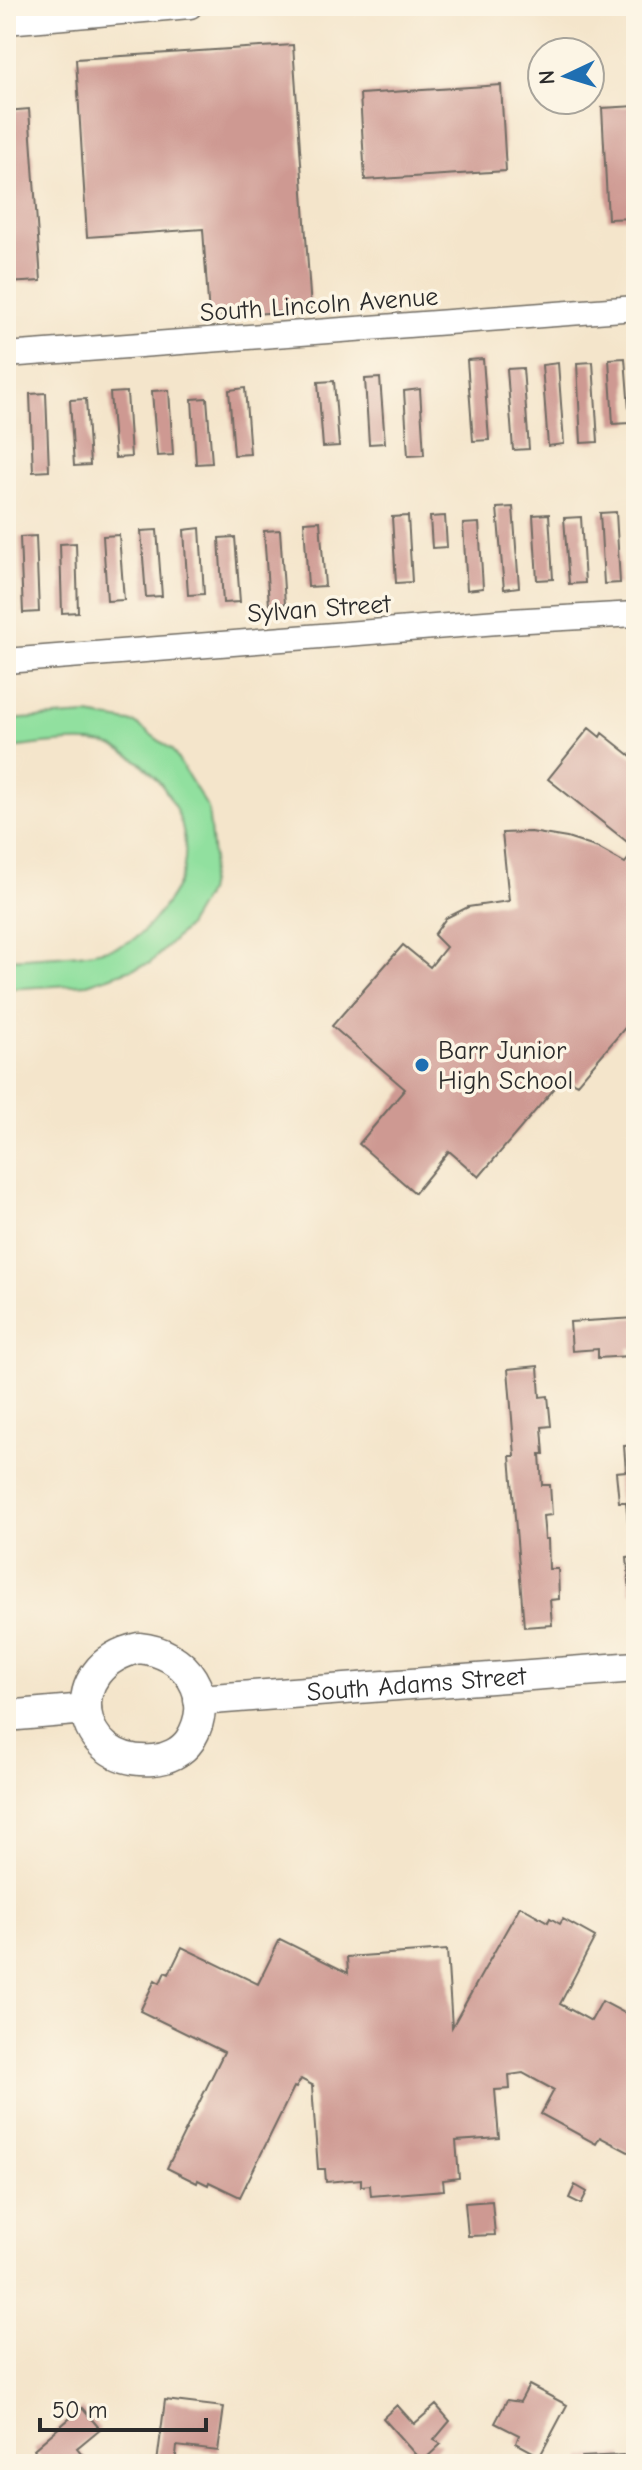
<svg xmlns="http://www.w3.org/2000/svg" width="642" height="2470" viewBox="0 0 642 2470" font-family="'Comic Neue',sans-serif">
	<style>
		.green { fill: #91e09f; stroke: #5e8665; stroke-width: 2 }
		.building { fill: #ce9992 }
		.lines { fill: none; stroke-linecap: round; stroke-linejoin: round }
		.minor-casing { stroke: #716c63; stroke-width: 27 }
		.tertiary-casing { stroke: #716c63; stroke-width: 33 }
		.minor { stroke: #fff; stroke-width: 24 }
		.tertiary { stroke: #fff; stroke-width: 30 }
		.poi-dot { fill: #1f6fb2; stroke: #fcf5e5; stroke-width: 3 }
		.labels { text-anchor: middle; stroke-width: 7; stroke-linejoin: round; paint-order: stroke }
		.street-label { font-size: 26px; fill: #2b2b2b; stroke: #fcf5e5 }
		.poi-label { font-size: 26px; fill: #2b2b2b; stroke: #fcf5e5; text-anchor: start }
	</style>
	<rect width="100%" height="100%" fill="#fcf5e5"/>
	<filter id="ink" filterUnits="userSpaceOnUse"><feTurbulence type="fractalNoise" baseFrequency=".0125" numOctaves="2"/><feDisplacementMap in="SourceGraphic" scale="16" xChannelSelector="R" yChannelSelector="G"/><feConvolveMatrix kernelMatrix="1 2 1 2 8 2 1 2 1" color-interpolation-filters="sRGB"/></filter>
	<filter id="wash" filterUnits="userSpaceOnUse"><feTurbulence type="fractalNoise" baseFrequency=".006" numOctaves="4" result="noise"/><feDisplacementMap in="SourceGraphic" scale="32" xChannelSelector="R" yChannelSelector="G"/><feGaussianBlur stdDeviation="1.8" result="paint"/><feColorMatrix in="noise" values="0 0 0 0 0 0 0 0 0 0 0 0 0 0 0 0 0 1.4 0 .05"/><feComposite in="paint" operator="in"/></filter>
	<g filter="url(#wash)">
		<rect width="100%" height="100%" fill="#f4e5cb"/>
		<path class="green" d="M88 715 135 723 172 750 208 808 213 858 207 893 186 928 150 963 87 984 6 989V959C37 957 107 956 132 940 144 933 154 920 162 909 171 897 182 881 184 866 192 820 161 771 121 750 92 734 39 746 6 748V720Z"/>
		<g id="blocks">
			<path class="building" d="M293 45 311 310 209 317 203 229 87 237 76 59Z
				M501 85 506 171 365 180 360 94Z
				M636 106V218L608 219 602 108Z
				M29 109 41 281 6 283V111Z
				M625 358 630 423 613 424 609 359Z
				M483 359 489 440 473 441 467 360Z
				M593 362 598 442 581 443 577 363Z
				M558 363 564 444 548 446 542 365Z
				M523 368 529 449 513 450 507 369Z
				M380 378 385 443 369 444 365 379Z
				M334 381 339 446 323 447 318 382Z
				M245 388 250 454 234 455 229 390Z
				M420 389 424 455 408 456 404 391Z
				M169 390 173 455 157 456 152 391Z
				M127 392 131 457 115 458 110 393Z
				M46 393 49 471 33 472 30 394Z
				M207 398 212 463 196 464 192 399Z
				M86 399 90 465 74 466 70 400Z
				M513 507 519 587 504 589 497 508Z
				M616 512 620 583 604 584 600 513Z
				M549 514 553 579 537 580 533 515Z
				M408 516 412 582 396 583 392 517Z
				M445 516 447 547 432 548 430 517Z
				M581 517 585 583 569 584 564 518Z
				M320 521 325 586 308 587 304 522Z
				M479 523 483 588 467 590 463 524Z
				M200 528 204 594 188 595 184 530Z
				M157 530 162 596 146 597 141 531Z
				M280 530 285 604 269 605 264 531Z
				M119 535 124 600 107 601 103 536Z
				M36 536 39 612 23 613 20 537Z
				M235 537 240 602 223 603 219 538Z
				M76 543 78 612 62 613 60 544Z
				M589 728 600 737 602 733 636 760V849L548 779Z
				M531 832 567 838 598 848 625 863 636 849V1015L577 1084 565 1078 559 1083 479 1177 449 1151 415 1193 359 1144 405 1089 332 1026 403 945 430 967 446 947 434 935 446 918 468 907 509 901 502 833Z
				M636 1318V1348H628L629 1356 598 1358V1349L572 1351 570 1322Z
				M538 1366 540 1397 548 1396 551 1426 542 1427 544 1454H540L542 1485H550L552 1515 543 1516 545 1539H548L549 1569H558L559 1599 550 1600 552 1625 524 1627 510 1456H515L508 1369Z
				M636 1445V1548H634L633 1531 629 1532 626 1502H619L616 1472 626 1471 624 1446Z
				M636 1557V1592H630L627 1558Z
				M520 1906 548 1922 550 1918 560 1924 563 1919 595 1937 560 2004 591 2021 602 2001 636 2019V2156L600 2137 596 2144 541 2114 554 2090 523 2073 509 2075 510 2089 495 2090 499 2138 456 2141 459 2178 443 2180 444 2190 371 2196 370 2185 361 2186V2179L326 2182 325 2169H318L312 2086H314L301 2079 296 2088 294 2087 240 2197 209 2182 208 2185 198 2180 197 2183 167 2168 224 2052 140 2011 155 1980 160 1983 165 1972 169 1974 182 1947 258 1984 280 1939 348 1973 347 1957 447 1950 452 2027Z
				M575 2185 587 2192 581 2204 569 2198Z
				M492 2201 495 2235 468 2236 465 2203Z
				M529 2385 567 2405 540 2456 516 2443 519 2435 495 2423 507 2400 520 2402Z
				M165 2400 224 2407 218 2451 177 2446 175 2464 157 2463Z
				M397 2405 414 2424 436 2405 450 2421 434 2440 441 2444 422 2462 383 2418Z
				M82 2408 100 2429 77 2448 87 2460 82 2464H46L34 2449Z
				M623 2455 624 2464H583L582 2457Z"/>
		</g>
	</g>
	<g filter="url(#ink)">
		<use href="#blocks" fill-opacity="0" stroke="#716c63" stroke-width="2"/>
		<g class="lines">
			<g class="minor-casing">
				<path id="minor" d="M6 22 190 6
					M6 355 636 308
					M6 661 510 621 636 614"/>
			</g>
			<g class="tertiary-casing">
				<g id="tertiary">
					<path d="M139 1648C186 1652 217 1696 190 1740 182 1752 167 1759 153 1760 74 1766 59 1665 139 1648Z"/>
					<path id="s1" d="M199 1700 636 1667"/>
					<path d="M6 1716 86 1709"/>
				</g>
			</g>
			<use href="#minor" class="minor"/>
			<use href="#tertiary" class="tertiary"/>
		</g>
	</g>
	<circle class="poi-dot" cx="422" cy="1065" r="8"/>
	<g class="labels">
		<g class="street-label">
			<text transform="translate(319 304) rotate(-4)" y="9">South Lincoln Avenue</text>
			<text transform="translate(319 608) rotate(-4)" y="9">Sylvan Street</text>
			<text dy="9" stroke="none"><textPath href="#s1" startOffset="218">South Adams Street</textPath></text>
		</g>
		<g class="poi-label">
			<text x="438" y="1059">Barr Junior<tspan x="438" dy="30">High School</tspan></text>
		</g>
	</g>
	<rect width="642" height="2470" fill="none" stroke="#fcf5e5" stroke-width="32"/>
	<g transform="translate(566 76) rotate(266)"><circle r="38" fill="#fcf5e5" stroke="#a8a49b" stroke-width="2"/>
	<path d="M0-6L14 30L0 20L-14 30Z" fill="#1f6fb2"/>
	<text y="-12" font-size="22" font-weight="bold" text-anchor="middle" fill="#2b2b2b">N</text>
	</g>
	<path d="M40 2418v12h166v-12" fill="none" stroke="#2b2b2b" stroke-width="4"/>
	<text x="52" y="2418" font-size="24" fill="#2b2b2b" stroke="#fcf5e5" stroke-width="6" paint-order="stroke">50 m</text>
</svg>
